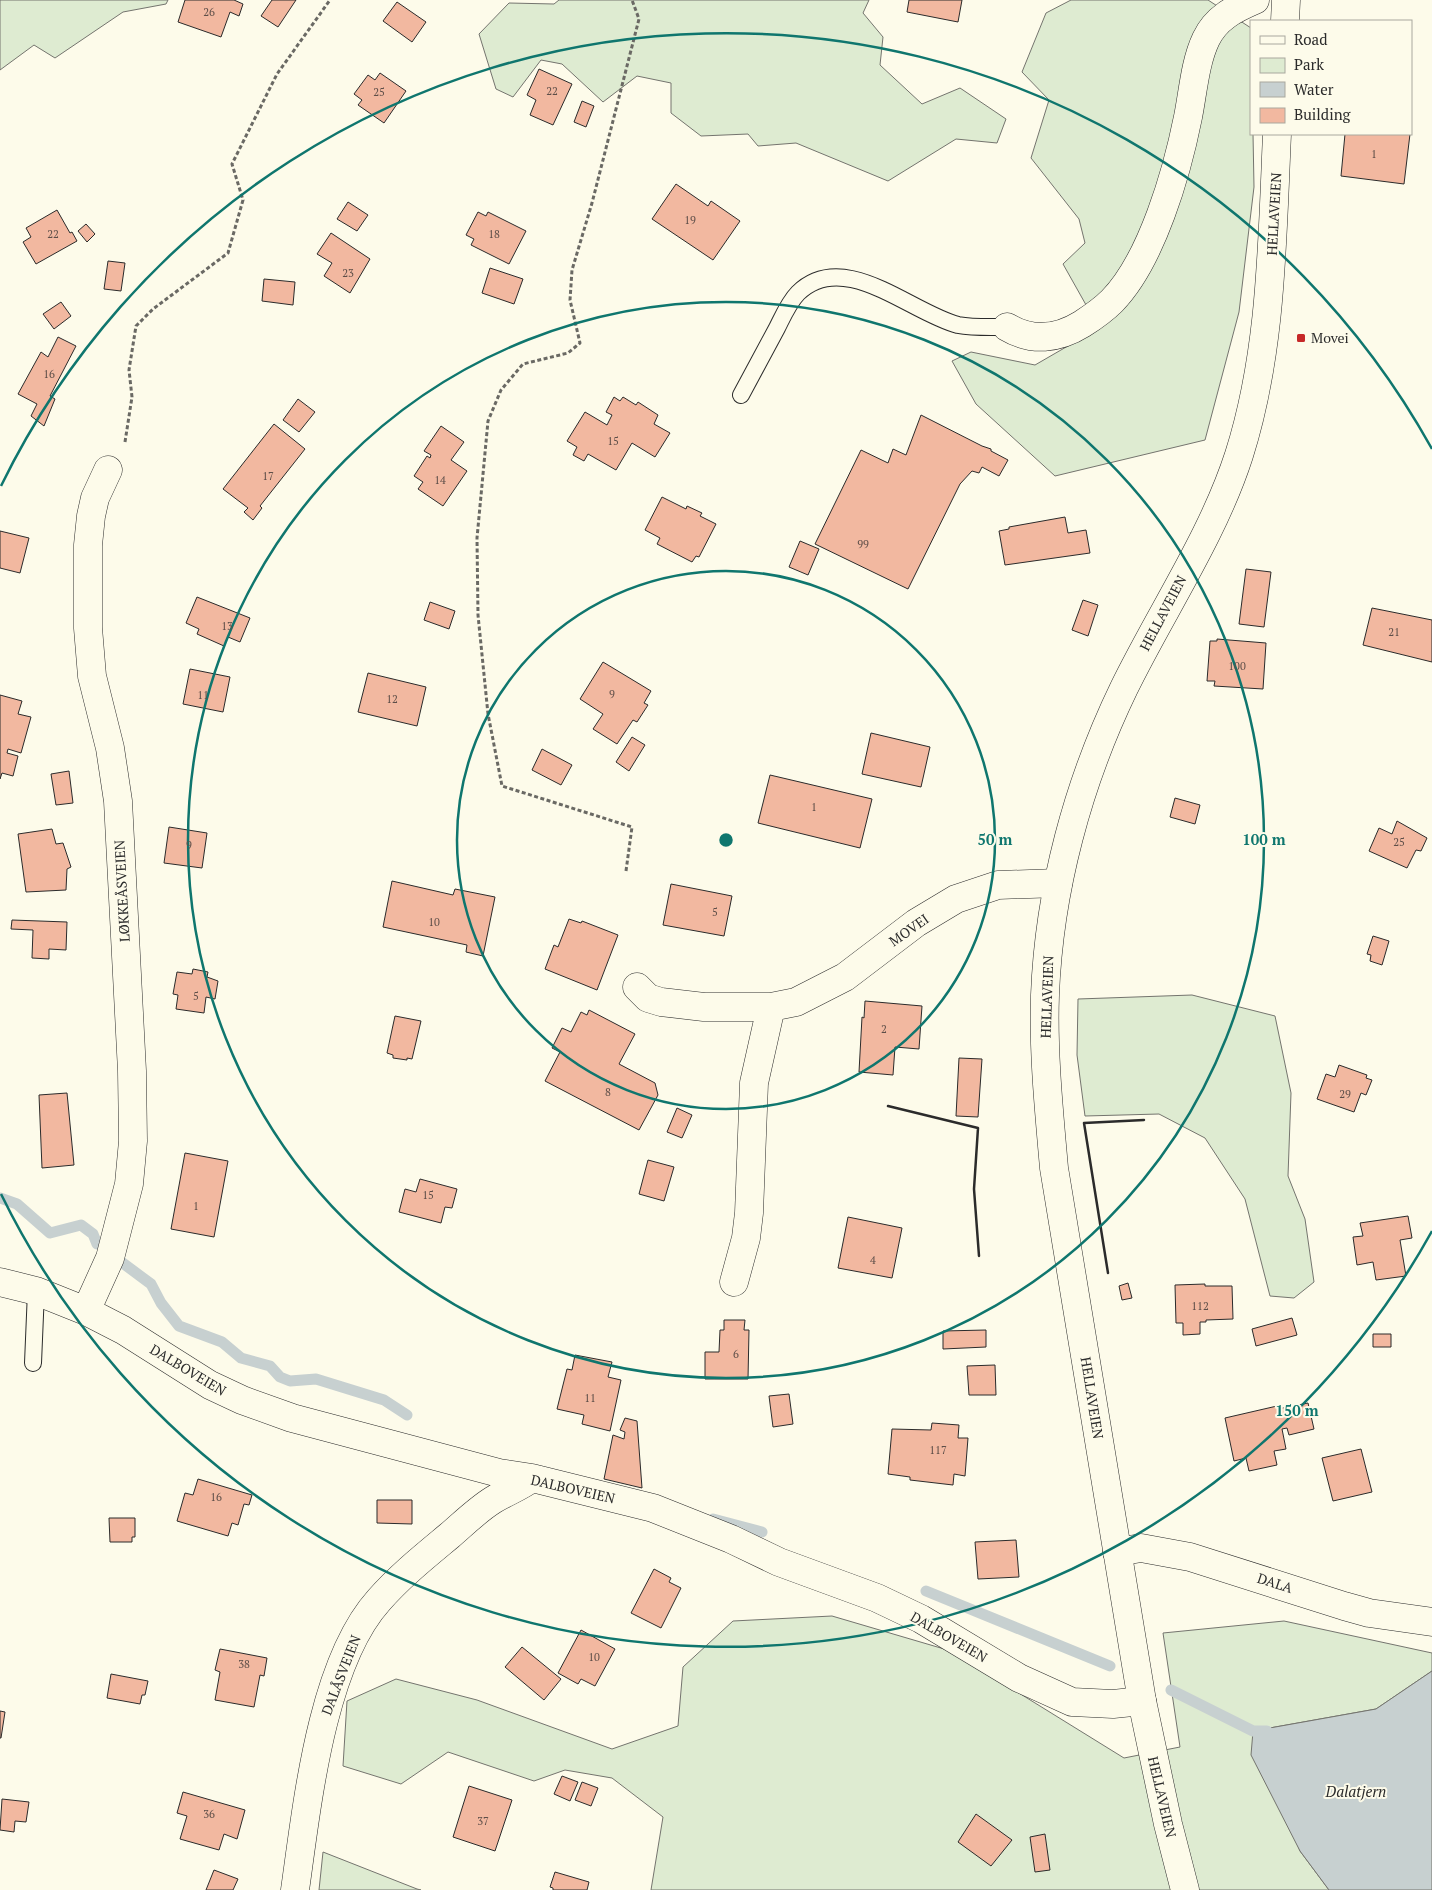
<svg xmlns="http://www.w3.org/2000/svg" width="1432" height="1890" viewBox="0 0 1432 1890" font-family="'PT Serif',serif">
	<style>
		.green { fill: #deebd1; stroke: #74746e }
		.water { fill: #c7d0d0; stroke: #74746e }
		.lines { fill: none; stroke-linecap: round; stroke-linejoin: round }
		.stream { stroke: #c7d0d0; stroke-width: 11 }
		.building { fill: #f2b8a0; stroke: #2b2b2b }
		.lane-casing { stroke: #2b2b2b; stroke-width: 18 }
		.street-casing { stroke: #2b2b2b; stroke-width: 29 }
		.primary-casing { stroke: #2b2b2b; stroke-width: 29 }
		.path { stroke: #6a6964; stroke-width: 3; stroke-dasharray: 4 2.5; stroke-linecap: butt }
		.lane { stroke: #fdfbea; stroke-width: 16 }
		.street { stroke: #fdfbea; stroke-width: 28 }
		.primary { stroke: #fdfbea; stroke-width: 28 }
		.wall { stroke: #2b2b2b; stroke-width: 2.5 }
		.ring { fill: none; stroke: #0f766e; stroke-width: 2.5 }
		.poi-dot { fill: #c62828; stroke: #fdfbea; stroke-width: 2 }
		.labels { text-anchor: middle; stroke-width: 4; stroke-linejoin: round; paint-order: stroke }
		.number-label { font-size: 11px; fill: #5d4e48 }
		.street-label { font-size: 14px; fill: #2b2b2b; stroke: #fdfbea }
		.poi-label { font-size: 14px; fill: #2b2b2b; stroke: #fdfbea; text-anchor: start }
		.water-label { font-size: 15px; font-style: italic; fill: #2b2b2b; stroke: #fdfbea }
		.centre { fill: #0f766e; stroke: #fdfbea; stroke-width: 2.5 }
		.ring-label { font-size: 15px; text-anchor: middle; font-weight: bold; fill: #0f766e; stroke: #fdfbea; stroke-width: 4; stroke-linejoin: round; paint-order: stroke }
	</style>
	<rect width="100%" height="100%" fill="#fdfbea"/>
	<path class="green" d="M0 0H168L166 4 123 12 55 58 34 45 0 70Z
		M559 0H869L863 13 883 37 880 65 922 104 960 88 1006 119 997 143 956 139 888 181 796 143 758 146 748 134 701 136 671 113V83L637 76 603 102 562 64 541 60 513 97 496 89 479 34 509 3 554 4Z
		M1071 0H1208L1251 28V134H1253L1254 187 1239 312 1205 440 1055 476 976 404 952 361 971 352 1035 365 1099 328 1063 264 1085 243 1079 219 1031 158 1049 100 1022 72 1046 13Z
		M1192 995 1275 1016 1291 1093 1288 1176 1305 1219 1314 1282 1294 1298 1270 1296 1245 1199 1205 1138 1159 1114 1085 1116 1077 1055 1078 999Z
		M832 1616 951 1651 1124 1758 1180 1747 1163 1633 1284 1621 1432 1653V1671L1376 1709 1253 1731 1300 1851 1329 1890H651L663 1817 612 1778 565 1770 534 1781 448 1752 401 1784 343 1766 347 1701 396 1679 477 1700 612 1749 678 1726 683 1667 733 1621Z
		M323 1852 417 1889 421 1890H319Z"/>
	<path class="water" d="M1432 1671V1890H1329L1300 1851 1251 1755 1253 1731 1376 1709Z"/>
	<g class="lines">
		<path class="stream" d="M0 1198 17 1204 50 1233 81 1225 93 1234 97 1244
			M120 1261 151 1284 161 1303 179 1326 222 1342 241 1358 270 1366 280 1377 290 1381 316 1379 384 1400 407 1415
			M713 1519 762 1532
			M926 1591 1110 1666
			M1171 1690 1253 1731H1267"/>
	</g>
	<path class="building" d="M185 0H234L243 4 239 16 230 12 221 37 178 22Z
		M272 0H296L278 27 261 16Z
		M909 0H962L958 22 907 12Z
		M397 2 426 22 412 42 383 21Z
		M539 69 572 84 553 125 530 115 536 100 527 95Z
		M380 73 406 91 384 123 358 105 362 100 354 94 368 75 375 80Z
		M582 101 594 106 586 127 574 122Z
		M1345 134H1410L1404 184 1341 176Z
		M676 184 708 206 711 201 740 221 713 260 652 219Z
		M348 202 368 215 357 231 337 219Z
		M57 210 70 233 72 232 77 241 36 264 23 242 31 237 26 228Z
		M478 212 486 216 488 212 526 231 509 264 471 245 474 239 466 235Z
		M86 224 95 234 87 242 78 231Z
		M331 233 370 259 350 293 324 276 332 263 317 254Z
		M108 261 125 263 121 291 104 289Z
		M490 268 523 279 514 304 482 293Z
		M264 279 295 282 293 305 262 301Z
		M61 302 71 316 54 329 43 314Z
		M58 337 76 346 50 396 55 399 44 426 31 416 37 404 18 394 41 352 48 357Z
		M614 397 620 401 623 397 636 405 638 402 658 415 654 424 670 433 655 457 632 443 616 470 588 454 584 461 573 455 577 447 567 441 585 412 607 425 612 415 606 412Z
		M298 399 315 412 299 432 283 420Z
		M921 415 982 446 991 449V451L1008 460 999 476 982 467 979 473 972 471 960 484 908 589 815 544 861 450 888 463 893 449 906 455Z
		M274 424 305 449 260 506 262 508 253 520 244 512 248 508 223 489Z
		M441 426 464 442 451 460 467 471 443 506 418 489 423 482 414 476 427 456 430 458 431 455 424 451Z
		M662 497 686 509 687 506 702 513 700 516 716 524 699 557 696 556 692 562 657 544 660 538 645 530Z
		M1065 517 1068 533 1086 530 1090 553 1005 565 999 531 1009 529V527Z
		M0 531 29 538 20 573 0 568Z
		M800 541 819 549 808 575 789 567Z
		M1246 569 1271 572 1264 627 1239 624Z
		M197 597 250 618 240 642 228 637 224 646 197 634 199 629 186 623Z
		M1083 600 1098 605 1088 636 1072 630Z
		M430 602 455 611 449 629 424 620Z
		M1372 608 1432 620V662L1363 645Z
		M1217 639 1266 643 1263 689 1214 686 1215 681H1207L1210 641H1217Z
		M603 662 651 691 644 703 648 705 637 722 633 720 617 744 593 729 603 714 580 699Z
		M190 669 230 677 223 712 183 704Z
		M368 673 426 687 417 726 358 712Z
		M0 695 22 701 18 714 31 717 21 753 8 749 7 753 18 756 13 776 2 773 0 779Z
		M871 733 930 747 921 787 862 774Z
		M632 737 645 745 629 771 616 762Z
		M542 749 572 765 561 785 532 770Z
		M69 771 73 803 56 805 51 774Z
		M770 775 872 799 860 848 758 823Z
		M1175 798 1200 805 1195 824 1170 817Z
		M1397 821 1427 838 1421 851 1416 850 1407 868 1369 851 1379 828 1392 834Z
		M169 827 207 833 202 868 164 863Z
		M52 829 56 844 63 843 71 867 67 869 66 890 26 892 18 834Z
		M392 881 453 895 455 889 495 897 483 956 466 952 467 945 383 927Z
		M671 884 732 896 724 936 663 925Z
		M569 919 581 923 582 921 618 935 597 990 545 969 554 945 558 947Z
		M12 920 67 922 66 950 49 949V959L32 958 33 930 11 929Z
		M1373 936 1389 941 1382 965 1370 961 1371 955 1367 954Z
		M193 969 208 972 207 977 218 981 215 999 206 997 204 1013 176 1009 178 995 173 994 177 972 192 974Z
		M865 1001 922 1006 919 1049 895 1047 893 1075 859 1072 862 1017 864 1018Z
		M589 1010 635 1034 619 1064 655 1083 658 1095 639 1130 545 1081 560 1052 552 1048 562 1028 571 1032 581 1012 587 1015Z
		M395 1016 421 1021 412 1059 407 1058V1060L393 1058V1055L387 1053Z
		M959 1058 982 1059 978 1117 956 1116Z
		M1339 1065 1367 1075 1366 1078 1372 1080 1366 1095 1361 1093 1354 1112 1317 1099 1326 1074 1335 1077Z
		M67 1093 74 1165 42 1168 39 1095Z
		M677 1108 692 1115 682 1138 667 1132Z
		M185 1153 228 1161 214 1237 171 1229Z
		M648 1160 674 1167 664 1201 639 1194Z
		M420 1179 457 1189 452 1208 445 1207 441 1223 399 1212 405 1189 416 1192Z
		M1408 1216 1412 1238 1400 1240 1406 1276 1376 1280 1373 1262 1357 1265 1353 1237 1363 1236 1360 1223Z
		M848 1217 902 1228 892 1278 838 1268Z
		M1128 1283 1132 1298 1122 1300 1119 1286Z
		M1205 1284V1286H1232L1233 1319 1206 1320V1322H1200V1334L1183 1335V1323H1176L1175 1285Z
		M1292 1318 1297 1335 1256 1346 1252 1329Z
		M724 1320H745L744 1330H749L748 1379H705V1352H719L720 1330H724Z
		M986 1330V1347L943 1349V1331Z
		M1373 1334H1391V1347H1373Z
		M575 1355 612 1362 608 1377 621 1380 610 1431 582 1424 584 1415 557 1409 567 1369 572 1370Z
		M995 1365 996 1395H969L967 1366Z
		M789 1394 793 1424 773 1427 769 1396Z
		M1308 1403 1314 1429 1289 1435 1287 1428 1282 1429 1286 1449 1274 1451 1277 1465 1249 1471 1246 1458 1234 1461 1225 1418 1277 1406 1278 1409Z
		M625 1418 637 1421 642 1488 604 1479 613 1435 624 1439 625 1432 620 1430Z
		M932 1423 959 1425 958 1438H968L965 1476 954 1474 953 1485 910 1480V1477L888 1474 892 1429 931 1430Z
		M1361 1449 1372 1492 1333 1501 1322 1458Z
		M198 1479 252 1495 249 1505 244 1504 238 1525 232 1523 228 1536 177 1521 185 1493 193 1495Z
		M377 1500H412V1524L377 1523Z
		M109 1518H135V1537H132V1542H110Z
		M1016 1540 1019 1577 978 1579 975 1542Z
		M654 1569 671 1578 669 1582 681 1588 661 1628 631 1613Z
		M581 1630 615 1649 595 1686 581 1679 578 1684 558 1673Z
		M522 1647 561 1679 544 1700 505 1667Z
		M220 1649 267 1658 264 1676 260 1675 254 1707 215 1700 220 1672 215 1670Z
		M111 1674 148 1681 145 1695H142L140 1704 107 1698Z
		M0 1711 5 1712 1 1738H0Z
		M562 1776 578 1782 570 1801 554 1794Z
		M582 1782 598 1788 591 1806 575 1800Z
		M469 1786 512 1800 495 1851 453 1837Z
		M183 1792 245 1810 237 1839 224 1834 219 1850 180 1839 187 1816 177 1813Z
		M2 1799 29 1802 26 1822 15 1821 14 1832 0 1830Z
		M976 1814 1012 1840 991 1866 958 1842Z
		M1045 1834 1050 1870 1035 1872 1030 1837Z
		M214 1870 238 1879 233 1890H206Z
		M555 1872 589 1882 587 1890H553V1888L550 1887Z"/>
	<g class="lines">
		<g class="lane-casing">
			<path id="lane" d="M741 395C753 373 765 350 777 328 783 316 789 302 798 293 844 248 911 313 958 325 974 328 992 327 1007 327
				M33 1363 36 1291"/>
		</g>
		<g class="street-casing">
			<path id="street" d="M1007 327C1032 342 1058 339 1082 324 1093 317 1103 310 1112 301 1152 260 1177 172 1188 117 1193 92 1195 62 1206 39 1216 18 1234 9 1255 0
				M637 987 648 998 661 1002 704 1007H771L796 1002 845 977 916 923 956 899 998 885 1058 883
				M0 1282 36 1291 86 1311 123 1330 210 1385 242 1400 292 1418 499 1473 532 1478 653 1508 731 1539 779 1562 877 1598 921 1619 1019 1678 1072 1702 1113 1704 1142 1701
				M734 1282 746 1238 749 1213 754 1083 771 1007
				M86 1311 110 1258 129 1184 133 1141 132 1071 118 801 110 748 92 676 88 628V545L91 516 95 498 108 470
				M1117 1552 1141 1548 1190 1557 1344 1606 1369 1613 1432 1622
				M295 1890C307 1806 321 1664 379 1600 400 1576 425 1556 449 1536 463 1524 477 1510 493 1500 506 1492 520 1487 532 1478"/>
		</g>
		<g class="primary-casing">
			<path id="primary" d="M1285 21 1286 0
				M1185 1890 1168 1824 1142 1701 1054 1168C1049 1111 1043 1053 1045 995 1049 890 1078 783 1124 688 1161 612 1213 536 1239 455 1272 351 1272 242 1277 134"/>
		</g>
		<path class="path" d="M125 442 132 397 129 370 136 326 153 309 228 253 243 200 232 164 277 74 330 0
			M626 871 632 827 502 786 488 714 478 615 477 538 488 421 501 390 523 364 568 353 580 343 570 300 572 270 592 203 639 19 632 0"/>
		<use href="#lane" class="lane"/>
		<use href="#street" class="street"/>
		<use href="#primary" class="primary"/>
		<path class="wall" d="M888 1106 978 1128 974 1189 979 1256
			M1108 1273 1084 1123 1144 1120"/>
	</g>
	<g class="ring">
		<circle cx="726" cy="840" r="269"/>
		<circle cx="726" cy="840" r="538"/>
		<path d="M1432 1231A807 807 0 0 1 1 1194M1 486A807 807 0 0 1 1432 449"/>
	</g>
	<rect class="poi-dot" x="1296" y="333" width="10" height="10" rx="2.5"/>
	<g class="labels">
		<g class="number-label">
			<text x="209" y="16">26</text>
			<text x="552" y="95">22</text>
			<text x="379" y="96">25</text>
			<text x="1374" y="158">1</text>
			<text x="690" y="224">19</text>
			<text x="53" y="238">22</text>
			<text x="494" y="238">18</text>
			<text x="348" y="277">23</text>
			<text x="49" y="378">16</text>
			<text x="613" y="445">15</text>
			<text x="268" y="480">17</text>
			<text x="440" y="484">14</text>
			<text x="863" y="548">99</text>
			<text x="227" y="630">13</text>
			<text x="1394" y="636">21</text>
			<text x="1237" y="670">100</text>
			<text x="612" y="698">9</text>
			<text x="203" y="699">11</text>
			<text x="392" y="703">12</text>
			<text x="814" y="811">1</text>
			<text x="1399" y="846">25</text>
			<text x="189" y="849">9</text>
			<text x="715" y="916">5</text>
			<text x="434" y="926">10</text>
			<text x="196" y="1000">5</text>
			<text x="884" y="1033">2</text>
			<text x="608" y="1096">8</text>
			<text x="1345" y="1098">29</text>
			<text x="428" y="1199">15</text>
			<text x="196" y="1210">1</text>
			<text x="873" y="1264">4</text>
			<text x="1200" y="1310">112</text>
			<text x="736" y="1358">6</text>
			<text x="590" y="1402">11</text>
			<text x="938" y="1454">117</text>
			<text x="216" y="1501">16</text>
			<text x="594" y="1661">10</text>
			<text x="244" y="1668">38</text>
			<text x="209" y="1818">36</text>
			<text x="483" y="1825">37</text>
		</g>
		<g class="street-label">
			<text transform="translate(1274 214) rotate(-87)" y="5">HELLAVEIEN</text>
			<text transform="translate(1163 613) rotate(-62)" y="5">HELLAVEIEN</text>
			<text transform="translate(122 891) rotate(-93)" y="5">LØKKEÅSVEIEN</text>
			<text transform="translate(909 930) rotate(-35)" y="5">MOVEI</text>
			<text transform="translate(1047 997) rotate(-88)" y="5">HELLAVEIEN</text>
			<text transform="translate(188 1370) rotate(31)" y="5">DALBOVEIEN</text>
			<text transform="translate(1092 1398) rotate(81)" y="5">HELLAVEIEN</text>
			<text transform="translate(573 1489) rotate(13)" y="5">DALBOVEIEN</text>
			<text transform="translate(1275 1583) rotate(18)" y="5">DALA</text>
			<text transform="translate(949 1637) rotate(30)" y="5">DALBOVEIEN</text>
			<text transform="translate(341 1675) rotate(-69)" y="5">DALÅSVEIEN</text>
			<text transform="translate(1162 1797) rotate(77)" y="5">HELLAVEIEN</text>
		</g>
		<g class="poi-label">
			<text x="1311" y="343">Movei</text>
		</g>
		<g class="water-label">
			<text x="1356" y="1797">Dalatjern</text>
		</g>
	</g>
	<circle cx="726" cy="840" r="8" class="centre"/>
	<g class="ring-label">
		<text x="995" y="845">50 m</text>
		<text x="1264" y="845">100 m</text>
		<text x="1297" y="1416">150 m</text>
	</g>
	<rect x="1250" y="20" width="162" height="115" fill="#fdfbea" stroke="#a9a89e"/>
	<rect x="1260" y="36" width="25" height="8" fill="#fdfbea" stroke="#a9a89e"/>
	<text x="1294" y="45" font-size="15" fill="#2b2b2b">Road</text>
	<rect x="1260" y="58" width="25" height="15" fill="#deebd1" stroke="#a9a89e"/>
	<text x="1294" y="70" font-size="15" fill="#2b2b2b">Park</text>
	<rect x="1260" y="82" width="25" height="15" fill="#c7d0d0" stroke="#a9a89e"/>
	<text x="1294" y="95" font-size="15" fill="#2b2b2b">Water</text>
	<rect x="1260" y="108" width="25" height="15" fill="#f2b8a0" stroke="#a9a89e"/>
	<text x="1294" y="120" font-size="15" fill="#2b2b2b">Building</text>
</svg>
